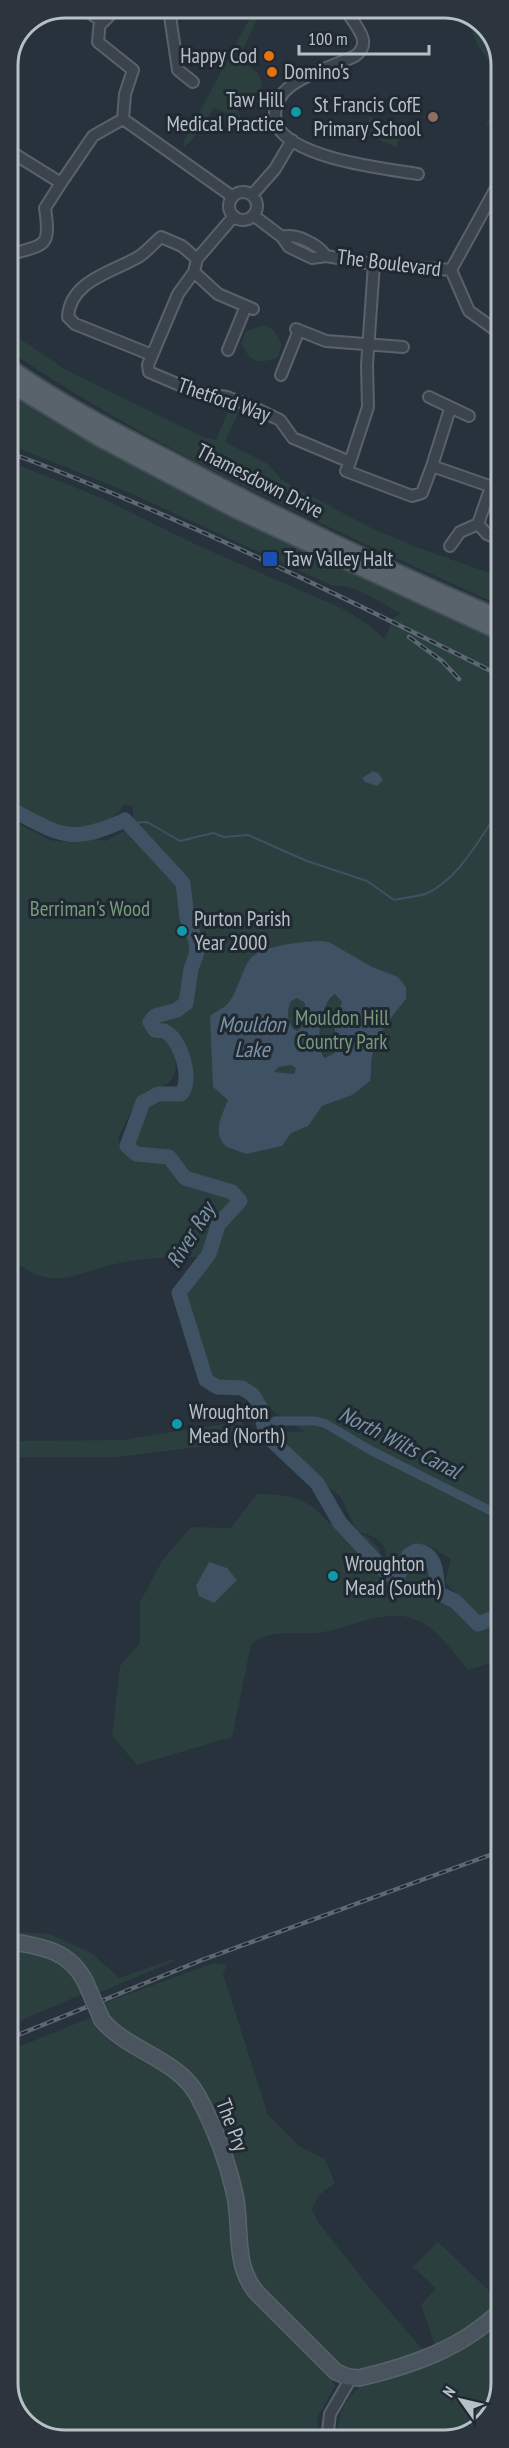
<svg xmlns="http://www.w3.org/2000/svg" width="509" height="2448" viewBox="0 0 509 2448" font-family="'PT Sans Narrow',sans-serif">
	<style>
		.green { fill: #2a3f3e; fill-rule: evenodd }
		.water { fill: #3f5263; fill-rule: evenodd }
		.lines { fill: none; stroke-linecap: round; stroke-linejoin: round }
		.stream { stroke: #3f5263; stroke-width: 2 }
		.canal { stroke: #3f5263; stroke-width: 9 }
		.river { stroke: #3f5263; stroke-width: 15 }
		.street-casing { stroke: #59626a; stroke-width: 14 }
		.secondary-casing { stroke: #59626a; stroke-width: 18 }
		.primary-casing { stroke: #444d55; stroke-width: 20 }
		.street { stroke: #3b444c; stroke-width: 10 }
		.secondary { stroke: #49545f; stroke-width: 15 }
		.primary { stroke: #59636c; stroke-width: 16 }
		.rail-casing { stroke: #5d6873; stroke-width: 4.5 }
		.rail { stroke: #202931; stroke-width: 2; stroke-dasharray: 7; stroke-linecap: butt }
		.secondary-bridge-casing { stroke: #59626a; stroke-width: 18; stroke-linecap: butt }
		.secondary-bridge { stroke: #49545f; stroke-width: 15 }
		.food-dot { fill: #e8710a; stroke: #202931; stroke-width: 2 }
		.culture-dot { fill: #0f9aa8; stroke: #202931; stroke-width: 2 }
		.education-dot { fill: #8d6e63; stroke: #202931; stroke-width: 2 }
		.transit-dot { fill: #1a4fb4; stroke: #202931; stroke-width: 2 }
		.labels { text-anchor: middle; stroke-width: 6; stroke-linejoin: round; paint-order: stroke }
		.poi-label { font-size: 21px; fill: #b7bfc7; stroke: #202931; text-anchor: start }
		.street-label { font-size: 21px; fill: #b7bfc7; stroke: #202931 }
		.park-label { font-size: 21px; fill: #779a7c; stroke: #202931 }
		.water-label { font-size: 22px; font-style: italic; fill: #7b93a7; stroke: #202931 }
		.rim { fill: none; stroke: #b7bfc7; stroke-width: 3 }
	</style>
	<rect width="100%" height="100%" fill="#27323c"/>
	<path class="green" d="M255 8H262L238 61C267 74 262 81 260 111L256 101 238 110 241 119 214 108C207 120 195 139 184 147L183 143Z
		M458 11 484 24 501 57V78L478 46 469 24Z
		M501 100V133L486 124Z
		M370 117 403 131 396 147 363 133Z
		M264 325 274 330 282 345 277 358C256 364 252 363 241 344L246 331Z
		M8 331 66 370 203 437 216 440 231 404 240 409 225 442 268 464 282 480 365 525 416 547 501 577V606C333 529 161 455 8 350Z
		M8 390 194 495 353 574 501 640V1604L496 1607 501 1612V1660L468 1670C450 1649 438 1627 411 1618 379 1609 347 1630 316 1633 295 1635 268 1628 251 1645L232 1737 137 1765 112 1736 120 1666 140 1643V1602L162 1561 191 1527 231 1528 257 1494C288 1494 308 1497 329 1523L347 1518 352 1532 367 1536 380 1549 378 1567 385 1579 397 1581 407 1566 410 1554 423 1550 435 1553 443 1568V1584L451 1593 456 1594 445 1582 451 1559 429 1546H414L395 1571 387 1564C386 1540 378 1538 357 1531L340 1496 299 1466 273 1436 280 1431 305 1432 275 1413 254 1390 245 1385C227 1393 217 1387 202 1376L185 1299 203 1272 218 1227 242 1197 231 1193V1201L216 1218 210 1237 198 1257C174 1258 148 1257 124 1262 75 1272 51 1296 8 1255V821L17 823 50 840 62 842 94 839 105 841 128 829 150 856 183 884 186 896 187 924 195 942 196 953 182 981 183 997 172 1013 165 1011 149 1017 146 1028 150 1035 159 1036 153 1031 152 1020H168L175 1016 185 997 189 975 199 954 189 915V893L183 878 162 862 133 818V807L125 804C93 848 47 820 8 803V461L102 498 199 546 343 609 369 625 385 639 394 617 402 614C382 604 355 583 333 586L130 493 8 444ZM176 1051C182 1064 179 1080 175 1093L147 1100 124 1141C126 1161 144 1157 159 1154L169 1160C150 1155 124 1168 118 1138 126 1124 132 1104 144 1093 147 1090 153 1089 157 1088 179 1082 175 1069 176 1051Z
		M241 1421 254 1440 118 1457H8V1441L122 1440Z
		M8 1931 50 1934 93 1954 119 1978 173 1959 174 1961 94 1995 85 1969 8 1938Z
		M8 1946C48 1951 62 1960 85 1993L8 2026Z
		M214 1963 227 1965 223 1974 268 2115 299 2146 325 2159 335 2183 319 2195 312 2209 318 2222 373 2292 424 2351 350 2373 338 2368 253 2282 206 2104 115 2026 98 2005Z
		M95 2016 188 2090 203 2118 229 2195 235 2265 240 2285 332 2379 335 2386 317 2418 319 2440H58L25 2424 8 2391V2051Z
		M438 2242 501 2302 489 2315 436 2348 421 2305 436 2288 413 2267Z
		M501 2318V2383L487 2421 452 2440H336C338 2408 348 2393 375 2376Z"/>
	<path class="water" d="M373 771 379 774 383 780 377 786 365 782 362 778Z
		M321 941 329 942 372 967 398 977 406 987V999C392 1016 379 1031 373 1052 370 1062 372 1072 370 1081L352 1095 322 1106 308 1126 291 1133 282 1146 246 1154 227 1147C211 1134 222 1115 228 1100L213 1087 210 1016C216 1011 225 1008 229 1002 239 989 241 971 250 959 260 946 304 941 321 941ZM335 994 342 1002 335 1021V1053L325 1058C313 1049 321 1000 335 994ZM297 998 304 1002C308 1011 306 1025 297 1031 287 1026 286 1011 291 1001ZM291 1065 296 1068 294 1074 274 1072 278 1067Z
		M209 1562 227 1568 237 1580 214 1603 199 1596 196 1586Z"/>
	<g class="lines">
		<path class="stream" d="M130 823 147 822 180 841 213 833 224 837 248 835 307 861 367 881 394 900C402 898 420 896 425 894 459 880 480 837 501 808"/>
		<path class="canal" d="M275 1421H316L326 1424 370 1450 501 1516"/>
		<path class="river" d="M8 808C60 834 68 846 125 820L183 883 187 918 196 941 197 952 191 969 186 1003 177 1010 155 1016 150 1022 155 1030C157 1031 161 1030 164 1031 180 1037 194 1080 181 1094H158L143 1102 127 1146 136 1154 169 1157 185 1178 232 1192 240 1201 218 1225 209 1254 179 1293 206 1380 217 1387 242 1388 253 1395 260 1407 266 1435 317 1483 340 1523 389 1575 398 1576 409 1555 416 1551C438 1553 436 1576 438 1593L455 1601 478 1624 501 1615"/>
		<g class="street-casing">
			<path id="street" d="M83 8 100 20 98 42 133 70 125 94 123 119
				M166 8 170 16 178 70 193 82
				M345 8C353 24 375 42 355 56 325 71 263 82 277 126 296 159 382 168 418 174
				M102 23 117 8
				M123 119 233 197
				M8 150 61 183 93 136 123 119
				M501 179 451 270 469 311 501 334
				M229 206a14 14 0 1 1 28 0a14 14 0 1 1-28 0Z
				M252 195 275 169 292 140
				M253 215 282 237 289 247 312 258 326 256 367 263 451 270
				M234 216 197 259 194 272 178 294 148 365 149 372 196 392 227 397 246 404 280 420 293 438 350 462 346 471 412 496 422 493 432 466 501 490
				M282 237C296 233 318 244 326 256
				M8 255C45 244 51 249 45 208L61 183
				M194 272 218 294 253 309
				M296 329 326 341 403 347
				M228 350 246 306
				M152 355 75 324 68 317C70 280 114 272 140 256 148 250 154 243 161 237L182 246 197 259
				M281 375 299 330
				M429 397 469 416
				M350 462 368 407 367 365 374 264
				M432 466 450 409
				M491 487 478 524 487 534 501 540
				M450 546 460 532 478 524
				M327 2440 330 2414 351 2378"/>
		</g>
		<g class="secondary-casing">
			<path id="secondary" d="M8 1941C41 1947 68 1949 85 1981
				M102 2020C129 2052 177 2058 198 2096 214 2126 228 2163 235 2195 242 2229 233 2264 256 2292L336 2372 348 2377 359 2378C411 2366 463 2348 501 2310"/>
		</g>
		<g class="primary-casing">
			<path id="primary" d="M8 367C63 406 125 437 185 468 288 523 394 573 501 619
				M8 382 100 438 233 508 501 632"/>
		</g>
		<use href="#street" class="street"/>
		<use href="#secondary" class="secondary"/>
		<use href="#primary" class="primary"/>
		<g class="rail-casing">
			<path id="rail" d="M8 452C174 514 334 592 493 672
				M409 637 442 661 459 679
				M8 2039 202 1960 501 1851"/>
		</g>
		<use href="#rail" class="rail"/>
		<g class="secondary-bridge-casing">
			<path id="secondary-bridge" d="M85 1981 102 2020"/>
		</g>
		<use href="#secondary-bridge" class="secondary-bridge"/>
	</g>
	<g class="food-dot">
		<circle cx="269" cy="56" r="6"/>
		<circle cx="272" cy="72" r="6"/>
	</g>
	<g class="culture-dot">
		<circle cx="296" cy="112" r="6"/>
		<circle cx="182" cy="931" r="6"/>
		<circle cx="177" cy="1424" r="6"/>
		<circle cx="333" cy="1576" r="6"/>
	</g>
	<circle class="education-dot" cx="433" cy="117" r="6"/>
	<rect class="transit-dot" x="262" y="551" width="16" height="16" rx="3"/>
	<g class="labels">
		<g class="poi-label">
			<text x="257" y="63" text-anchor="end">Happy Cod</text>
			<text x="284" y="79">Domino's</text>
			<text x="284" y="107" text-anchor="end">Taw Hill<tspan x="284" dy="24">Medical Practice</tspan></text>
			<text x="421" y="112" text-anchor="end">St Francis CofE<tspan x="421" dy="24">Primary School</tspan></text>
			<text x="284" y="566">Taw Valley Halt</text>
			<text x="194" y="926">Purton Parish<tspan x="194" dy="24">Year 2000</tspan></text>
			<text x="189" y="1419">Wroughton<tspan x="189" dy="24">Mead (North)</tspan></text>
			<text x="345" y="1571">Wroughton<tspan x="345" dy="24">Mead (South)</tspan></text>
		</g>
		<g class="street-label">
			<text transform="translate(389 263) rotate(7)" y="7">The Boulevard</text>
			<text transform="translate(224 400) rotate(19)" y="7">Thetford Way</text>
			<text transform="translate(260 481) rotate(27)" y="7">Thamesdown Drive</text>
			<text transform="translate(232 2125) rotate(69)" y="7">The Pry</text>
		</g>
		<g class="park-label">
			<text x="90" y="916">Berriman's Wood</text>
			<text x="342" y="1025">Mouldon Hill<tspan x="342" dy="24">Country Park</tspan></text>
		</g>
		<g class="water-label">
			<text x="252" y="1032">Mouldon<tspan x="252" dy="25">Lake</tspan></text>
			<text transform="translate(190 1235) rotate(-58)" y="8">River Ray</text>
			<text transform="translate(400 1442) rotate(27)" y="8">North Wilts Canal</text>
		</g>
	</g>
	<path d="M0 0H509V2448H0ZM65 18H444A47 47 0 0 1 491 65V2383A47 47 0 0 1 444 2430H65A47 47 0 0 1 18 2383V65A47 47 0 0 1 65 18Z" fill="#2c353d" fill-rule="evenodd"/>
	<path class="rim" d="M65 18H444A47 47 0 0 1 491 65V2383A47 47 0 0 1 444 2430H65A47 47 0 0 1 18 2383V65A47 47 0 0 1 65 18Z"/>
	<g transform="translate(461 2400) rotate(304)" stroke="#202931" stroke-width="4.5" paint-order="stroke">
	<path d="M0-4.5L10 22L0 15L-10 22Z" fill="#b7bfc7"/>
	<text y="-9" font-size="16" font-weight="bold" text-anchor="middle" fill="#b7bfc7">N</text>
	</g>
	<path d="M299 45v9h130v-9" fill="none" stroke="#b7bfc7" stroke-width="3"/>
	<text x="308" y="45" font-size="18" fill="#b7bfc7" stroke="#202931" stroke-width="4.5" paint-order="stroke">100 m</text>
</svg>
